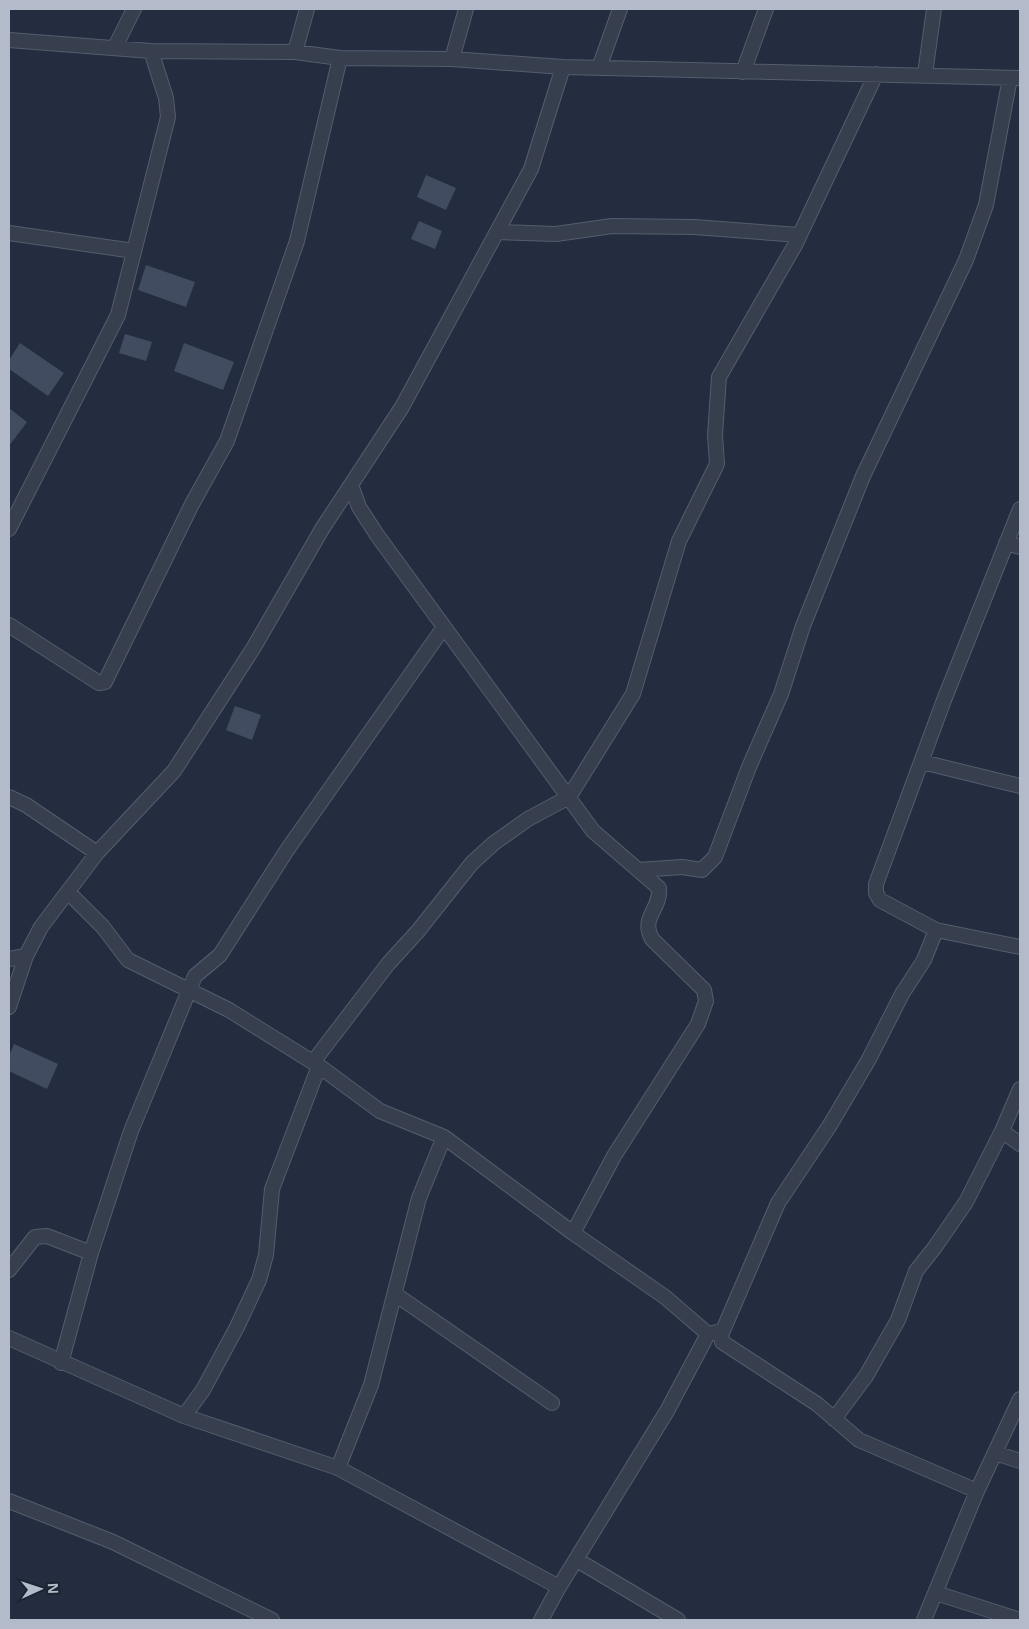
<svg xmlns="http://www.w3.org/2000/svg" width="1029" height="1629" viewBox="0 0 1029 1629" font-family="'Open Sans',sans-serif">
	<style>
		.building { fill: #424c61 }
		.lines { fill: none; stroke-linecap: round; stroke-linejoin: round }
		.minor-casing { stroke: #555d6d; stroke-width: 16 }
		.minor { stroke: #373f4f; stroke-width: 14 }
	</style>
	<rect width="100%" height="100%" fill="#232d3f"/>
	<path class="building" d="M426 175 456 188 446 210 417 197Z
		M419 221 442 231 435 249 411 239Z
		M146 265 195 282 186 307 138 290Z
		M125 334 152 342 146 361 119 353Z
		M20 343 64 373 48 396 9 369V360Z
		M184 343 234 362 223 390 174 371Z
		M9 408 27 422 9 446Z
		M235 706 261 715 252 740 226 730Z
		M14 1044 58 1064 47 1089 9 1071V1056Z"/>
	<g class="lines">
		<g class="minor-casing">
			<path id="minor" d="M9 40 151 51 295 52 340 58 452 59 563 67 1020 78
				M115 47 134 9
				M295 52 307 9
				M452 59 466 9
				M599 68 620 9
				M743 72 766 9
				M925 74 934 9
				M497 232 556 234 612 226 694 227 799 235
				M9 233 134 251
				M351 485 359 507 377 535 593 831 659 888C661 910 640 917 652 939L704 990 706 1001 698 1024 614 1156 573 1233
				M1020 509 944 700 876 884V893L880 900 936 930 1020 947
				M9 529 118 315 168 117 166 98 151 51
				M1006 543 1020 547
				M9 625 99 683 105 682 192 504 227 441 297 241 340 58
				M922 762 1020 786
				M9 797 26 805 97 853 41 927 26 956 9 1007
				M97 853 174 771 254 647 322 529 402 407 531 169 563 67
				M638 870 682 867 702 870 715 857 749 767 781 694 803 626 863 476 966 260 986 205 1010 78
				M68 892 103 927 128 960 229 1010 319 1066 380 1111 444 1137 573 1233 665 1297 708 1334
				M936 930 924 960 902 994 869 1059 830 1125 778 1203 721 1335 722 1342 817 1404 859 1440 977 1491
				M9 959 26 956
				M313 1062 388 964 418 931 472 863 494 843 528 819 569 797 633 694 679 541 717 464 715 435 719 377 795 245 876 74
				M1020 1089 1002 1131 1020 1144
				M9 1270 35 1237 47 1236 91 1253
				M395 1294 552 1403
				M9 1338 184 1416 203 1390 237 1327 259 1280 266 1255 272 1189 319 1066
				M61 1363 91 1253 131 1131 195 976 220 955 287 850 444 627
				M184 1416 338 1468 371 1385 419 1198 444 1137
				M834 1419 866 1376 898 1320 916 1271 935 1247 966 1202 1002 1131
				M995 1453 1020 1461
				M338 1468 559 1587
				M9 1501 113 1542 272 1620
				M577 1560 678 1620
				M936 1593 1020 1620
				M541 1620 559 1587 667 1411 708 1334 717 1332
				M924 1620 977 1491 1020 1399"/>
		</g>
		<use href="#minor" class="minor"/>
	</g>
	<rect width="1029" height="1629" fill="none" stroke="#b3baca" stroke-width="20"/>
	<g transform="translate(40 1589) rotate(87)" stroke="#1c2434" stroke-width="4" paint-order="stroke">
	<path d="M0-4L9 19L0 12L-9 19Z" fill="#b3baca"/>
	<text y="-8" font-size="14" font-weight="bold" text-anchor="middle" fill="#b3baca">N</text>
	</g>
</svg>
